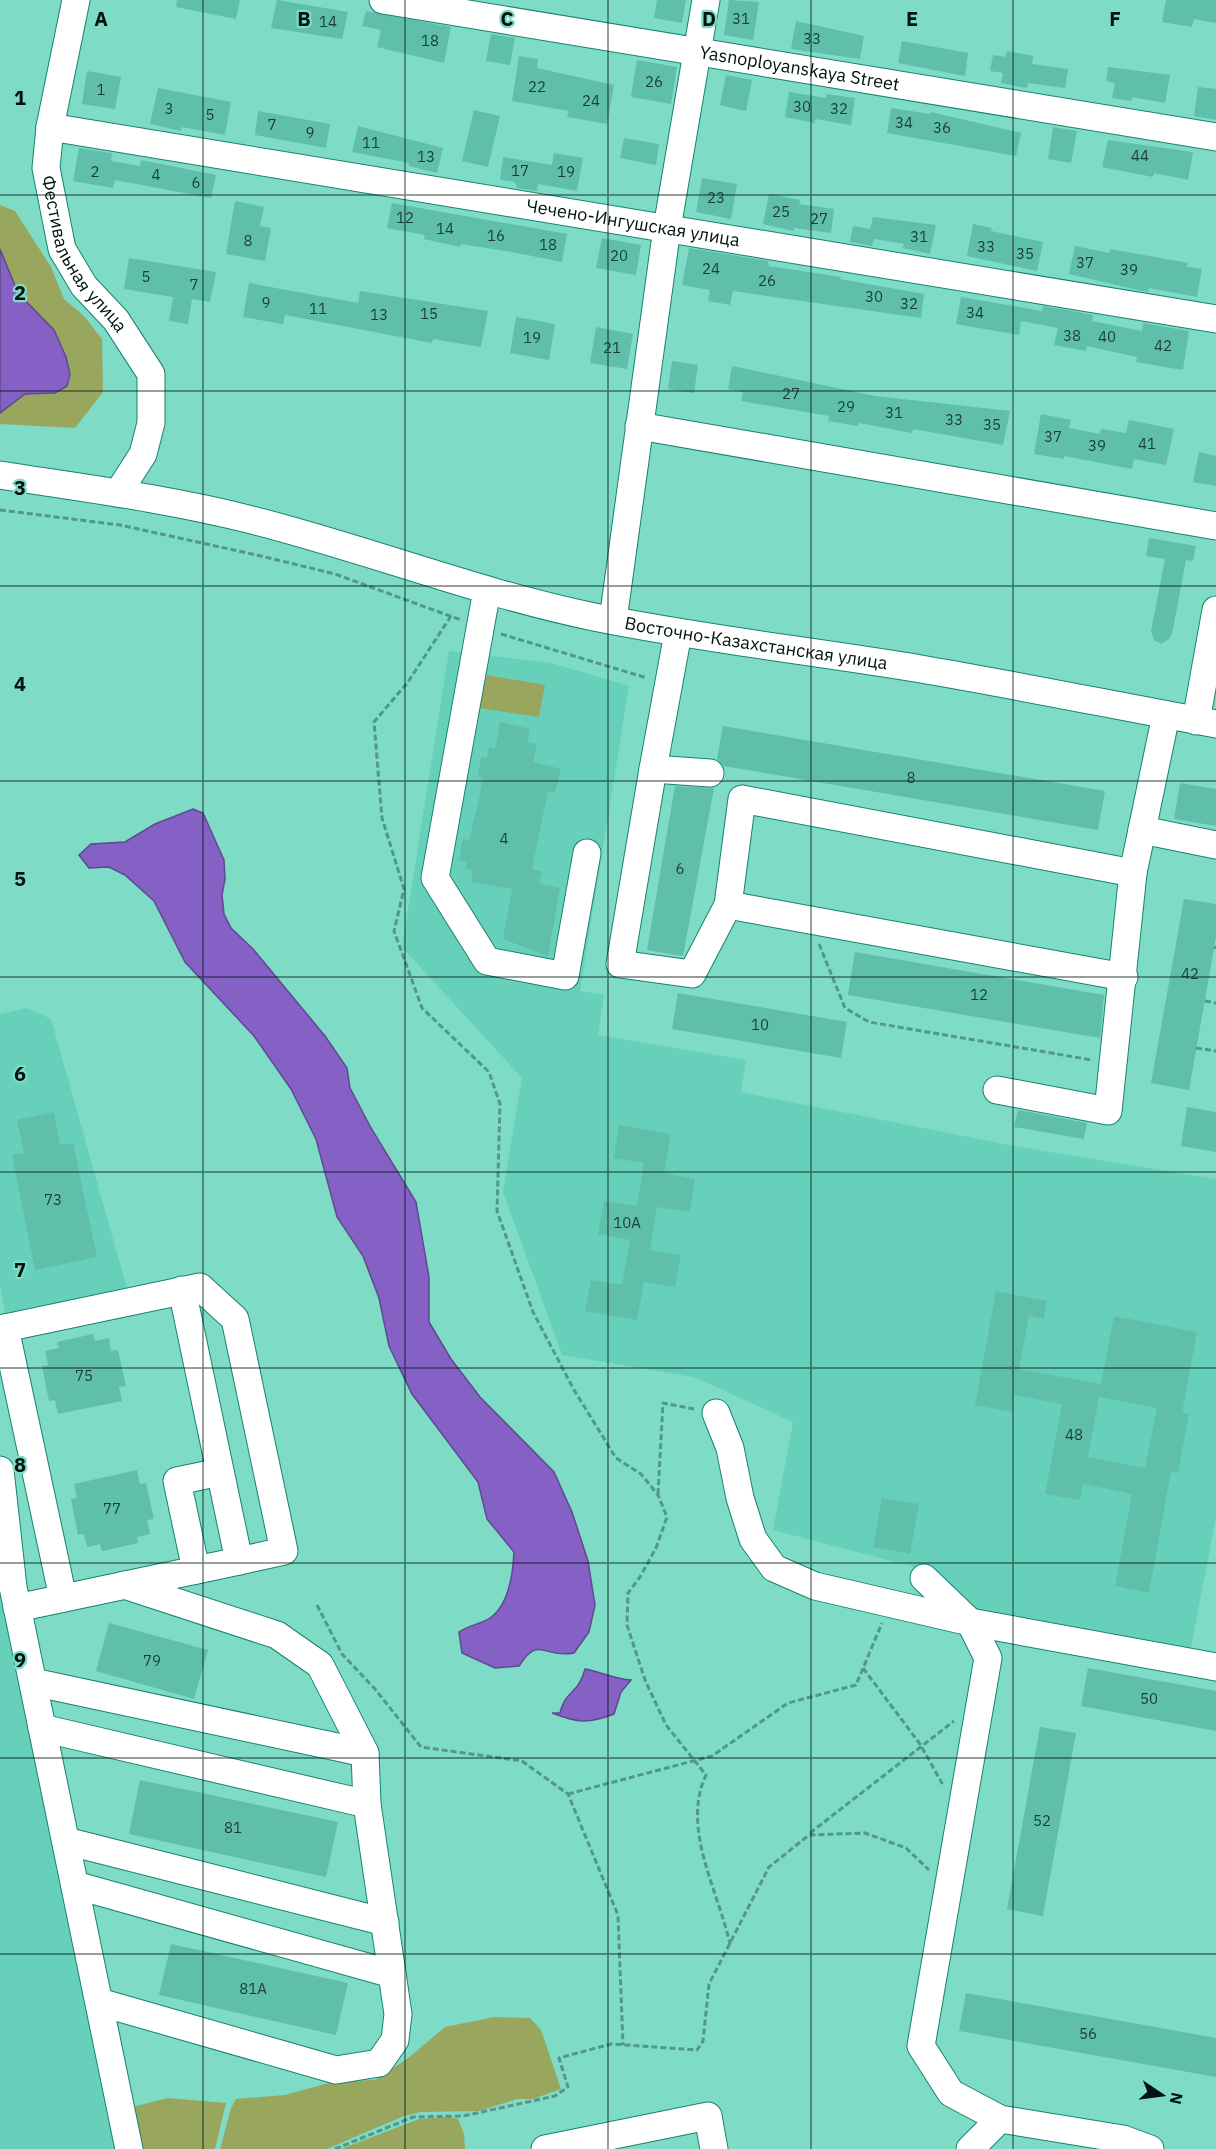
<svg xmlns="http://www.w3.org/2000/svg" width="1216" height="2149" viewBox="0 0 1216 2149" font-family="'IBM Plex Sans',sans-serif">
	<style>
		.built { fill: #67d0ba }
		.green { fill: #99a75e }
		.water { fill: #8561c6; stroke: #5d4a8f; stroke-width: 1.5 }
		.building { fill: #60bfab; fill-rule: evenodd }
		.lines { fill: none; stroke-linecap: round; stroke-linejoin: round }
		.minor-casing { stroke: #178371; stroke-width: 29 }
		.path { stroke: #539788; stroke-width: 3; stroke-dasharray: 6 3; stroke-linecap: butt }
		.minor { stroke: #fff; stroke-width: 27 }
		.grid { fill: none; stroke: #01130f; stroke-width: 1.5; stroke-opacity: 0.55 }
		.labels { text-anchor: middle; stroke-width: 4.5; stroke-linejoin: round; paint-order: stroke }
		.number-label { font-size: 15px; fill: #193e36 }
		.street-label { font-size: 18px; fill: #01130f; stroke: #7ddbc6 }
		.grid-label { font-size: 20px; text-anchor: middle; font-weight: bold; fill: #01130f; stroke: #7ddbc6; stroke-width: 4.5; stroke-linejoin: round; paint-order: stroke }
	</style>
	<rect width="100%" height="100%" fill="#7ddbc6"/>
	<path class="built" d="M449 651 551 663 629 686 580 991 604 995 598 1035 746 1060 741 1092 1019 1147 1216 1179V1517L1190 1653 974 1611 934 1572 773 1530 793 1422 694 1377 562 1355 503 1192 522 1078 402 947Z
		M27 1008 51 1019 128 1292 6 1319 0 1285V1014Z
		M0 1591 127 2149H0Z"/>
	<path class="green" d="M0 205 15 211 51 267 64 299 84 316 102 339 103 392 75 428 0 424Z
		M487 675 545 685 539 717 478 708Z
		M494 2017 530 2018 541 2030 561 2089 533 2099H517L479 2111 421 2112 404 2116 327 2149H220L231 2108 236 2099 285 2095 336 2081 375 2080 407 2059 445 2027Z
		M168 2098 226 2103 215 2149H139L133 2112 136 2106Z
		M448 2117 458 2119 464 2134 465 2149H341L419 2119Z"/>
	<path class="water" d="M0 249 18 293 54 330 66 357 70 374 67 386 55 393 25 394 0 413Z
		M193 809 203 813 224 860 225 879 222 895 224 914 231 928 253 949 325 1036 347 1068 350 1088 371 1128 416 1202 429 1277V1322L451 1359 480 1397 554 1472 572 1512 588 1561 595 1605 589 1632 574 1653C542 1659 540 1634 519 1666L495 1668 462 1653 459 1632C469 1625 481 1624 490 1618 509 1605 513 1573 514 1552L487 1519 478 1482 412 1394 389 1346 379 1298 363 1256 337 1217 316 1139 291 1089 254 1036 185 962 154 901 125 875 109 867 89 868 79 855 91 844 125 842 155 824Z
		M585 1669C602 1672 614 1679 631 1680L621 1692 614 1714C588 1724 578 1723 552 1713H560C565 1690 579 1694 585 1669Z"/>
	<path class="building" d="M177 0H240L236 19 176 7Z
		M277 0 348 12 342 39 271 28Z
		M657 0H686L682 23 654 18Z
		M729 0 759 2 753 40 724 35Z
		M1166 0H1216V23L1194 19 1192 27 1162 22Z
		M366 11 451 27 444 63 377 47 381 30 362 26Z
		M796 21 864 36 860 59 791 49Z
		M491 34 515 38 510 65 486 61Z
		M902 41 968 53 965 76 898 63Z
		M1007 51 1033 56 1032 64 1068 69 1065 88 1028 83 1027 88 1001 83 1003 73 990 71 993 55 1005 57Z
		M519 56 538 59 537 68 614 85 607 124 567 117 569 111 512 101Z
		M637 60 677 67 671 104 631 97Z
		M1108 67 1170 75 1165 103 1132 97V101L1112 98 1115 83 1106 81Z
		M87 71 121 77 115 109 82 104Z
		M726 75 752 80 746 111 720 105Z
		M1198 87 1216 89V120L1194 116Z
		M158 88 231 102 225 135 182 127 181 131 150 124Z
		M789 92 826 98 827 94 855 98 851 125 815 119V123L785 117Z
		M891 108 930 114 931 112 1021 133 1016 156 887 133Z
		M474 110 500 116 488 167 462 161Z
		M258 111 330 124 326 148 255 135Z
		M358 126 443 148 437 173 409 166V163L352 152Z
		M1053 127 1077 131 1071 163 1048 159Z
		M624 138 659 144 656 165 620 158Z
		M1108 140 1193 152 1188 180 1154 173 1153 177 1102 167Z
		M79 148 112 153 111 161 140 166 141 160 216 175 211 198 115 180 113 188 73 181Z
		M554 153 583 158 577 191 538 184 537 191 517 188 515 182 500 180 503 157 552 165Z
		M702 178 737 184 731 219 696 212Z
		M769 194 800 200 799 204 834 209 831 233 794 228V231L763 224Z
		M235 201 264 207 260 226 271 228 265 261 226 254Z
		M392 203 567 234 562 262 512 252 461 244 460 247 424 239 425 235 387 228Z
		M873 217 936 225 930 254 903 248 904 244 874 239 872 246 850 242 853 226 870 229Z
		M973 224 992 228 991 231 1043 242 1037 271 967 256Z
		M602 238 641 245 636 275 596 268Z
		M1075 246 1109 253 1110 249 1188 263 1187 267 1202 269 1197 297 1149 288 1148 292 1142 291 1069 274Z
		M689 248 768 261 769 266 841 277 840 279 924 294 921 318 733 291 730 305 708 301 710 290 682 285Z
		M129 258 216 272 210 302 192 299 188 324 169 321 173 297 124 289Z
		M249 283 358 303 360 291 488 311 481 347 433 339 432 343 285 315 283 324 243 317Z
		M961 297 1042 311 1043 306 1067 310 1093 315 1092 321 1142 331 1143 323 1189 331 1183 370 1136 362 1137 357 1087 346 1086 351 1054 345 1058 328 1021 321 1019 335 956 324Z
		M516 317 555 324 549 360 510 353Z
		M596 327 633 334 627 369 590 363Z
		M672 361 698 365 694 393 668 389Z
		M732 366 875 396 1010 411 1003 445 913 429 912 433 859 423 858 426 828 421 829 416 741 401 743 392 728 389Z
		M1041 414 1071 420 1069 428 1100 434 1101 429 1126 433 1129 420 1174 429 1166 465 1134 459 1132 469 1064 456V459L1034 454Z
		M1199 452 1216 456V486L1193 482Z
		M1149 538 1196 546 1193 561 1186 560 1172 634 1169 639 1161 644 1154 640 1151 631 1165 559 1146 556Z
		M500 722 530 729 527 742 537 744 533 762 561 769 555 793 548 791 532 869 542 872 539 884 560 888 548 956 503 939 512 889 471 882 473 871 465 869 467 862 459 860 463 839 469 840 479 798 483 778 478 777 481 757 487 758 489 747 495 749Z
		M723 726 1105 791 1098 830 724 766 717 759Z
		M1180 783 1216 789V826L1174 819Z
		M675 786 714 788 683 956 647 950Z
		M1184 899 1216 904V937L1189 1090 1151 1083Z
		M855 952 1104 995 1100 1038 848 995Z
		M678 993 847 1022 841 1058 672 1029Z
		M1187 1107 1216 1112V1152L1181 1146Z
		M1018 1110 1087 1123 1084 1139 1014 1127Z
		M54 1112 60 1145 73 1143 97 1257 35 1270 12 1155 24 1153 17 1120Z
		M619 1125 671 1134 664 1173 695 1179 690 1212 657 1207 650 1250 681 1255 675 1287 644 1282 637 1320 585 1311 591 1280 622 1285 630 1240 598 1234 604 1201 637 1206 644 1163 614 1158Z
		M996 1291 1047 1301 1044 1319 1029 1316 1019 1369 1101 1384 1114 1316 1197 1332 1182 1413 1189 1414 1178 1473 1171 1472 1149 1593 1115 1586 1132 1494 1083 1484 1080 1500 1045 1494 1062 1404 1014 1395 1012 1412 975 1405ZM1099 1397 1157 1408 1145 1468 1088 1457Z
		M93 1334 95 1341 109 1338 111 1351 118 1350 126 1386 119 1387 122 1401 58 1414 55 1400 49 1401 42 1366 48 1365 45 1351 59 1348 57 1342Z
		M137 1470 140 1484 146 1483 154 1519 147 1520 150 1534 137 1537 138 1543 102 1551 100 1544 87 1547 84 1534 78 1535 71 1499 77 1498 74 1484Z
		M882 1498 919 1504 910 1554 873 1547Z
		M109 1623 208 1650 194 1699 96 1671Z
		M1088 1668 1216 1691V1731L1081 1706Z
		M1040 1727 1076 1733 1043 1916 1007 1909Z
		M140 1780 338 1822 326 1877 129 1834Z
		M171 1944 348 1983 336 2035 159 1995Z
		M966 1993 1216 2038V2077L959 2031Z"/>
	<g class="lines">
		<g class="minor-casing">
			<g id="minor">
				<path id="s1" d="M76 0 50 127 46 168 62 249 84 286 116 320 151 374V423L143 454 118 493"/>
				<path id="s2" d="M383 0 1216 137"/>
				<path id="s3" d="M50 127 1216 319"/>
				<path d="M639 426 1216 526"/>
				<path id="s4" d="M0 475C84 488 170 499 252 520 367 549 478 593 594 617 703 639 812 651 921 669 1020 686 1118 706 1216 724"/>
				<path d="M487 590 435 878 487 961 565 976 587 853"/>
				<path d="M613 620 667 228 706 0"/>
				<path d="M678 633 653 769 710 773"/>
				<path d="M1196 721 1216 610"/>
				<path d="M653 769 620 964 692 974 728 905"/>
				<path d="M1142 830 1216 845"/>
				<path d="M1124 977 728 905 742 799 1133 873"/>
				<path d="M997 1090 1108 1111 1133 873 1166 715"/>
				<path d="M5 1328 63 1598"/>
				<path d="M0 1329 200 1287 235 1319 284 1551 239 1561"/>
				<path d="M716 1413 730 1448 740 1498 753 1539 774 1568 815 1586 970 1622 1216 1667"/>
				<path d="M0 1470 13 1587 129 2149"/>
				<path d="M196 1570 177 1481 220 1472"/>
				<path d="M924 1578 970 1622 988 1658 921 2046 951 2093 1000 2119 1123 2139 1150 2149"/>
				<path d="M17 1608 239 1561 182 1290"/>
				<path d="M33 1682 365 1753"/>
				<path d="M42 1728 367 1804"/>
				<path d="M66 1841 385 1922"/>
				<path d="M75 1885 392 1974"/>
				<path d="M99 2002 336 2070 379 2063 395 2040 398 2014 367 1804 365 1753 320 1665 277 1635 124 1585"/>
				<path d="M545 2149 708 2116 714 2149"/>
				<path d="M970 2149 1000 2119"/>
			</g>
		</g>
		<path class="path" d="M0 510 120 525 261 556 335 574 461 620
			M451 616 408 682 374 722 382 818 404 889 394 931 422 1008 489 1072 500 1104 497 1211 533 1312 574 1390 616 1458 641 1474 658 1495 667 1517 656 1548 640 1577 628 1593 627 1625 645 1680 666 1725 706 1775C681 1828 718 1890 730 1944
			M501 634 647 678
			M819 944 845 1008 869 1022 1092 1060
			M1214 947 1216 948
			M1205 1001 1216 1003
			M1196 1048 1216 1051
			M658 1494 663 1403 694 1409
			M317 1605 342 1654 375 1689 421 1747 522 1761 568 1794 618 1915 623 2045
			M863 1668 920 1744 943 1785
			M568 1794 712 1756 788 1703 856 1685 882 1623
			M810 1833 954 1721
			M335 2149 413 2117 463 2116 555 2096 568 2087 559 2058 611 2044 697 2050 703 2041 709 1984 769 1867 809 1835 865 1833 906 1848 929 1870"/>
		<use href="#minor" class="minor"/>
	</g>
	<path class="grid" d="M203 0V2149M405 0V2149M608 0V2149M811 0V2149M1013 0V2149M0 195H1216M0 391H1216M0 586H1216M0 781H1216M0 977H1216M0 1172H1216M0 1368H1216M0 1563H1216M0 1758H1216M0 1954H1216"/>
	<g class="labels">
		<g class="number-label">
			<text x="741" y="24">31</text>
			<text x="328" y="27">14</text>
			<text x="812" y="44">33</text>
			<text x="430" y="46">18</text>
			<text x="654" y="87">26</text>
			<text x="537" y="92">22</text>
			<text x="101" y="95">1</text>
			<text x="591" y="106">24</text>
			<text x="802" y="112">30</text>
			<text x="169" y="114">3</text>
			<text x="839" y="114">32</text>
			<text x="210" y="120">5</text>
			<text x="904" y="128">34</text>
			<text x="272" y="130">7</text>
			<text x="942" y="133">36</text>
			<text x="310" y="138">9</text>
			<text x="371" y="148">11</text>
			<text x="1140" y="161">44</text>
			<text x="426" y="162">13</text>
			<text x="520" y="176">17</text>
			<text x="95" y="177">2</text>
			<text x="566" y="177">19</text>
			<text x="156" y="180">4</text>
			<text x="196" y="188">6</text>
			<text x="716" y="203">23</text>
			<text x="781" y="217">25</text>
			<text x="405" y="223">12</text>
			<text x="819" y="224">27</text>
			<text x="445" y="234">14</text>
			<text x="496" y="241">16</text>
			<text x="919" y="242">31</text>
			<text x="248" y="246">8</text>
			<text x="548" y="250">18</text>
			<text x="986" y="252">33</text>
			<text x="1025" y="259">35</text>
			<text x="619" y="261">20</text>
			<text x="1085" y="268">37</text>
			<text x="711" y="274">24</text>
			<text x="1129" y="275">39</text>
			<text x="146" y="282">5</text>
			<text x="767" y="286">26</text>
			<text x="194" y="290">7</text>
			<text x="874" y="302">30</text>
			<text x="266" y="308">9</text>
			<text x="909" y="309">32</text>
			<text x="318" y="314">11</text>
			<text x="975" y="318">34</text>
			<text x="429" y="319">15</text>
			<text x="379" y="320">13</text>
			<text x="1072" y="341">38</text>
			<text x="1107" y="342">40</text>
			<text x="532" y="343">19</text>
			<text x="1163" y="351">42</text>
			<text x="612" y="353">21</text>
			<text x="791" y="399">27</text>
			<text x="846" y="412">29</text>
			<text x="894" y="418">31</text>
			<text x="954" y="425">33</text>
			<text x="992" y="430">35</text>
			<text x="1053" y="442">37</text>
			<text x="1147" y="449">41</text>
			<text x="1097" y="451">39</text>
			<text x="911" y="783">8</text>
			<text x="504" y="844">4</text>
			<text x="680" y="874">6</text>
			<text x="1190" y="979">42</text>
			<text x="979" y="1000">12</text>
			<text x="760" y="1030">10</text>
			<text x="53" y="1205">73</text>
			<text x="627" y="1228">10А</text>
			<text x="84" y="1381">75</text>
			<text x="1074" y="1440">48</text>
			<text x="112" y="1514">77</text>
			<text x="152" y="1666">79</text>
			<text x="1149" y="1704">50</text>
			<text x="1042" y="1826">52</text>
			<text x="233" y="1833">81</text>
			<text x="253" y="1994">81А</text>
			<text x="1088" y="2039">56</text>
		</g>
		<g class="street-label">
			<text dy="6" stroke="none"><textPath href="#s2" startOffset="422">Yasnoployanskaya Street</textPath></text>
			<text dy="6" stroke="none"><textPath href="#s3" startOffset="591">Чечено-Ингушская улица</textPath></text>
			<text dy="6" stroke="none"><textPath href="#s1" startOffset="267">Фестивальная улица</textPath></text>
			<text dy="6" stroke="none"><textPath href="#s4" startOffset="776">Восточно-Казахстанская улица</textPath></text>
		</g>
	</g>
	<g class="grid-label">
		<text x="101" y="26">A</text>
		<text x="304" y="26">B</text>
		<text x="507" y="26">C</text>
		<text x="709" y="26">D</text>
		<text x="912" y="26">E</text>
		<text x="1115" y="26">F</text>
		<text x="20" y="105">1</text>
		<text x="20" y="300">2</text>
		<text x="20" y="495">3</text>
		<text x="20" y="691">4</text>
		<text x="20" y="886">5</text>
		<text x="20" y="1081">6</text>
		<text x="20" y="1277">7</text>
		<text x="20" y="1472">8</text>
		<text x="20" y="1667">9</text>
	</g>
	<g transform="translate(1162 2095) rotate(103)" stroke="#7ddbc6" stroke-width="4.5" paint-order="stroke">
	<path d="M0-4.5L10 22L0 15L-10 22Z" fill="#01130f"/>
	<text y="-9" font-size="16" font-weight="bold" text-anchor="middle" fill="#01130f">N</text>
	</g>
</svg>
